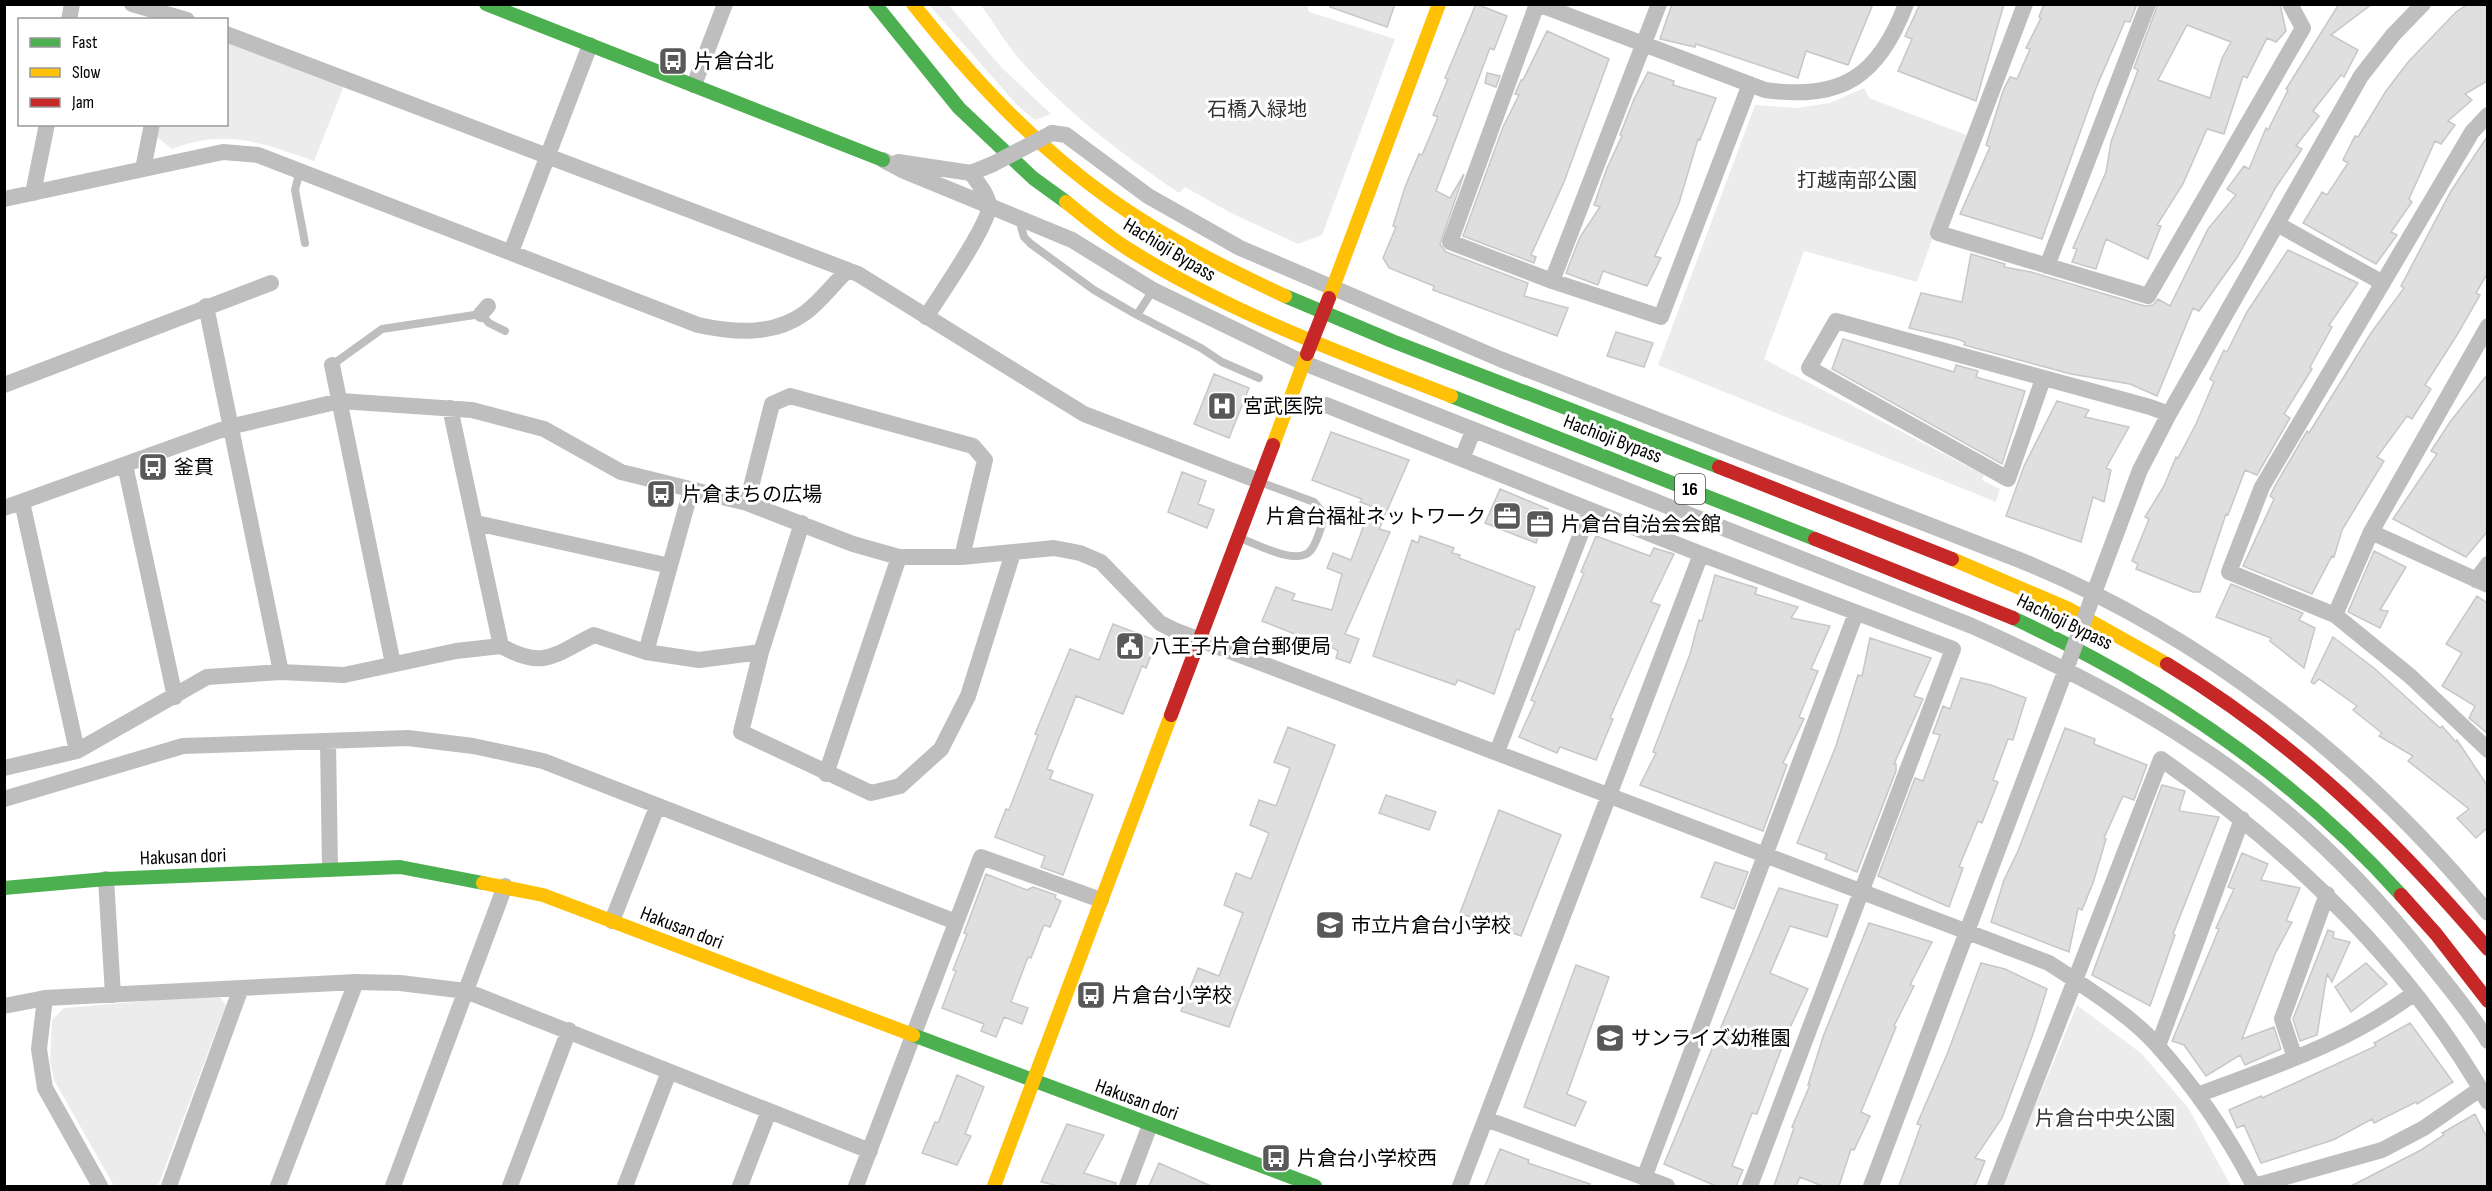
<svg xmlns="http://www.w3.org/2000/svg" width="2492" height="1191" viewBox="0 0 2492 1191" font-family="'Sofia Sans Condensed','Noto Sans JP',sans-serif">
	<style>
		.green { fill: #ececec }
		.building { fill: #dfdfdf; stroke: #c7c7c7; stroke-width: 1.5; fill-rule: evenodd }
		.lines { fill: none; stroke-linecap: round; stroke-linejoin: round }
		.lane { stroke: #bebebe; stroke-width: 8 }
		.street { stroke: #bebebe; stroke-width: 16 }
		.fast { stroke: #4caf50; stroke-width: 14 }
		.slow { stroke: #ffc107; stroke-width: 14 }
		.jam { stroke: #c62828; stroke-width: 14 }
		.street-bridge { stroke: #bebebe; stroke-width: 16 }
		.jam-bridge { stroke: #c62828; stroke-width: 14 }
		.labels { text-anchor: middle; stroke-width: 6; stroke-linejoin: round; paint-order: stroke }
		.shield { fill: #fff; stroke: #4c4c4c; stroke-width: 1.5 }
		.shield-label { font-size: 18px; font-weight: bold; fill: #000 }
		.poi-label { font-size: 20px; fill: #000; stroke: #fff; text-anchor: start }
		.park-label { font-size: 20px; fill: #333; stroke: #fff }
		.street-label { font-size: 20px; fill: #000; stroke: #fff }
	</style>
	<rect width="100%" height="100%" fill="#fff"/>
	<path class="green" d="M929 5H949L1001 67 1051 114 1035 120 1018 106Z
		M981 5H1307L1309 12 1395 39 1322 235 1298 244 1231 213 1185 187 1179 193C1122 154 1067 113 1021 61 1006 44 994 23 981 5Z
		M227 37 346 81 314 161C262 143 227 128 172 149L157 137 160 125 226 124Z
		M1864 88 1869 98 1969 136 1917 282 1804 251 1764 359 1984 475 1982 480 2000 489 1996 502 1658 365 1755 105 1796 108 1830 103Z
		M218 995 226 1005 158 1186H114L54 1080 50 1062 52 1020 64 1008Z
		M2077 1005 2142 1054 2189 1109 2231 1186H2002Z"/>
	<path class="building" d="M1330 4H1395L1387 27 1330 7Z
		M1476 4 1507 16 1494 50 1490 48 1436 191 1450 198 1464 174 1440 244 1446 252 1528 283 1524 296 1568 308 1557 336 1433 290 1434 286 1389 268 1383 258 1396 227 1393 226 1405 187 1419 154 1422 155 1438 117 1433 115 1448 79 1445 78Z
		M1672 4H1873L1848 65 1806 51 1798 78 1696 44 1695 47 1660 39Z
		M1920 4H2004L1976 101 1898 71 1912 39 1905 36Z
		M2044 4H2137L2130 22 2125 21 2096 88 2042 239 1960 214 1990 147 1986 145 2003 91 2010 77 2017 79 2030 49 2026 48 2041 18 2039 17Z
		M2158 4H2280L2286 31 2276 42 2267 38 2247 78 2243 76 2224 134 2207 129 2183 184 2157 225 2161 226 2148 259 2106 239 2096 269 2072 262 2077 249 2073 248 2106 172 2111 142 2138 70 2134 68ZM2187 25 2231 42 2222 58 2210 98 2158 80Z
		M2339 4H2372L2331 35 2358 50 2344 77 2341 75 2313 111 2319 116 2296 146 2302 149 2276 187 2238 256 2199 311 2193 308 2157 396 2130 384 2071 374 1964 345 1965 342 1957 339 1909 328 1921 293 1962 302 1971 254 2005 264 2004 267 2031 272 2145 306 2153 305 2158 299 2170 306 2208 229 2236 195 2227 189 2244 166 2249 169 2266 128 2268 130 2288 90 2286 89Z
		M2468 4H2487V81L2465 94 2472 100 2448 121 2455 125 2441 144 2435 141 2409 199 2412 202 2391 232 2397 235 2376 264 2303 223 2322 192 2327 195 2348 163 2343 160 2355 136 2358 137 2386 91 2409 61 2456 12Z
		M1547 31 1609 59 1564 182 1531 255 1536 257 1534 263 1463 236 1503 127 1519 95 1515 94 1521 80H1523Z
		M1648 72 1674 81 1673 85 1716 98 1700 140 1698 139 1679 203 1655 256 1661 258 1647 286 1603 271 1598 285 1566 273 1580 237 1600 207 1594 205 1607 168 1622 136 1620 135 1634 99Z
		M1487 73 1500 76 1496 87 1485 83Z
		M2487 137V274L2476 293 2480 295 2457 335 2425 385 2431 389 2412 419 2407 416 2377 457 2384 461 2342 530 2334 557 2332 556 2312 594 2243 566 2274 499 2270 496 2276 484 2307 431 2309 433 2371 333 2404 288 2401 286 2451 191Z
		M2288 250 2358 283 2329 325 2332 327 2310 367 2312 369 2284 414 2290 418 2257 475 2245 470 2228 515 2226 514 2200 592H2193L2136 569 2138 564 2132 561 2149 519 2145 517 2164 486 2176 457 2178 458 2196 424 2214 382 2210 379 2224 350 2227 352 2247 312Z
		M1616 332 1653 343 1644 367 1607 356Z
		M1843 339 1954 372 1956 365 1978 371 1976 377 2025 391 2002 464 1832 369Z
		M1214 374 1249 388 1229 438 1194 424Z
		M2487 375V532L2466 557 2393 519 2437 454 2431 451 2450 422Z
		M2057 401 2089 410 2085 417 2129 427 2106 468 2111 470 2104 502 2093 497 2081 542 2006 516 2024 466Z
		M1331 432 1409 460 1379 529 1390 532 1345 634 1359 639 1350 663 1336 658 1338 651 1312 635 1310 640 1262 621 1276 587 1295 594 1292 600 1332 610 1342 574 1327 568 1333 553 1351 560 1371 506 1360 502 1362 499 1312 480Z
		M1182 472 1206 481 1198 504 1214 510 1207 528 1168 512Z
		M1500 489 1548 509 1536 543 1485 523Z
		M1420 536 1454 548 1452 553 1460 555 1459 558 1535 587 1519 630 1516 629 1494 694 1458 680 1455 685 1373 656 1412 540 1418 543Z
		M1596 536 1650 556 1654 548 1674 554 1651 602 1660 605 1610 718 1613 719 1596 760 1560 747 1557 753 1519 737 1535 702 1531 700 1584 573 1581 572Z
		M2374 551 2406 567 2380 610 2388 611 2380 628 2348 612Z
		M1715 575 1757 588 1755 594 1798 607 1791 618 1830 626 1811 669 1818 671 1799 717 1804 719 1783 763 1787 765 1763 831 1640 785 1656 753 1653 752 1690 654 1699 620 1702 621Z
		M2231 584 2303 613 2299 620 2315 628 2304 668 2270 641 2271 638 2216 617Z
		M2477 596 2487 603V733L2469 718 2475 706 2442 686 2462 653 2446 644Z
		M1113 624 1157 641 1146 668 1142 666 1123 714 1076 696 1047 769 1053 771 1050 779 1093 795 1063 875 1041 867 1045 856 995 837 1006 809 1009 810 1038 735 1035 734 1070 649 1099 660Z
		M2333 637 2374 668 2440 728 2442 726 2456 742 2457 740 2487 785V828L2476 838 2457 818 2469 809 2408 761 2413 756 2379 736 2382 733 2353 710 2357 706 2319 679 2314 684 2311 682Z
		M1870 638 1931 658 1914 696 1923 699 1894 764H1896V771L1857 872 1825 859 1827 854 1797 843 1836 746 1858 675 1862 676Z
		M1961 678 1991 685 2026 698 2013 740 2008 739 1993 780 1998 782 1982 823 1978 821 1959 867 1963 868 1949 907 1878 876 1915 778 1923 781 1940 735 1933 733 1943 706 1950 709Z
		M1288 727 1335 745 1229 1027 1181 1011 1198 968 1219 976 1243 913 1224 905 1236 873 1251 879 1269 833 1250 825 1259 800 1276 806 1290 768 1274 762Z
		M2065 728 2095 739 2094 744 2147 765 2134 800 2123 796 2104 838 2106 839 2093 883 2082 910 2078 908 2069 952 1991 922 2004 880 2018 851Z
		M2162 785 2185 791 2179 811 2219 817 2173 934 2175 935 2150 1006 2092 975Z
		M1386 795 1436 812 1429 830 1379 813Z
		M1499 810 1561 835 1521 936 1460 913Z
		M2242 853 2268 864 2261 880 2300 888 2286 921 2292 922 2275 954 2242 1039 2274 1027 2281 1049 2245 1065 2240 1055 2206 1076 2184 1045 2172 1041 2219 929 2216 928 2234 889 2228 887Z
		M1715 862 1748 872 1734 909 1701 897Z
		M986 874 1027 890 1033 887 1056 895 1055 898 1061 901 1050 927 1044 925 1031 958 1028 957 1011 1002 1028 1008 1022 1024 1004 1017 996 1037 981 1031 984 1024 942 1008 956 971 953 970 967 934 964 933Z
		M1779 888 1838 905 1827 937 1790 926 1770 973 1808 989 1787 1034 1757 1114 1752 1113 1732 1166 1743 1170 1736 1186H1716L1664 1164Z
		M1869 923 1932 942 1910 985 1914 986 1894 1026 1896 1027 1861 1112 1870 1116 1854 1150 1851 1149 1839 1186H1822L1800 1177 1796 1186H1774L1794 1128 1792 1127 1810 1085H1808L1823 1037Z
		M2328 930 2334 932 2333 938 2350 942 2332 982 2327 974 2317 1035 2300 1041 2293 1019Z
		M1981 963 2005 969 2047 989 2033 1034 2002 1118 1975 1158 1985 1161 1975 1186H1899L1921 1125 1917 1124 1948 1052Z
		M2366 963 2387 984 2351 1012 2335 987Z
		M1576 965 1609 977 1567 1094 1586 1102 1575 1126 1524 1107Z
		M2410 1023 2453 1082 2417 1104 2416 1102 2374 1123 2372 1119 2333 1140 2261 1163 2244 1125 2237 1128 2229 1110 2261 1096 2262 1098 2376 1046 2374 1043Z
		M957 1075 984 1087 965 1134 971 1136 957 1165 922 1153 935 1122 938 1123Z
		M2475 1114 2487 1138V1186H2351L2421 1150 2444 1135 2442 1133Z
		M1067 1124 1104 1135 1084 1173 1116 1183 1115 1186H1059L1041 1182Z
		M1500 1149 1529 1160 1528 1163 1590 1184 1589 1186H1485Z
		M1159 1163 1211 1186H1149Z"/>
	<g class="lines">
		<path class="lane" d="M300 170 295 190 305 243
			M1019 219 1024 237 1031 244 1094 290 1137 315 1201 348 1222 362 1259 378
			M1137 315 1153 290
			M332 365 382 329 481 314 489 323 505 331
			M1240 538C1256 544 1299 567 1311 550 1318 541 1321 526 1325 515L1314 502 1260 482"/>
		<path class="street" d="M132 4 187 20
			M1537 4 1450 242 1552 281 1661 317 1750 84
			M1538 4 1765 90C1842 101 1879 76 1906 4
			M2025 4 1938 233 2148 296 2303 28 2290 4
			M69 20 72 4
			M226 34 858 274 1084 414 1259 481
			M694 85 725 4
			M1052 133 1066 135 1148 196 1240 248 1500 359 2017 559C2201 633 2362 760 2488 913
			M883 160 902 170 1072 240 1153 290 1304 363 1972 626C2049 660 2126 698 2196 745 2284 802 2363 879 2428 961 2448 986 2470 1012 2488 1041
			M898 162 971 173 993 164
			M143 169 152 124
			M33 193 47 124
			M4 199 223 152 258 155 698 325C735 333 773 336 805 313 821 301 834 283 848 270
			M2277 224 2383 283
			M511 252 590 45
			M2047 266 2148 4
			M1552 281 1659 4
			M206 306 281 672
			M481 314 488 306
			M926 317C938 298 991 222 989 205 987 193 977 182 971 173
			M2488 326 2371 532 2335 615 2410 676 2488 750
			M332 365 393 664
			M2043 379 2008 479 1809 368 1836 321 2150 407 2169 414
			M4 385 271 283
			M1326 405 1701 554 1953 649 1750 1186
			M450 408 501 646C545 670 553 655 594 635L646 652 699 660 761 652
			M1462 459 1473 431
			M125 465 175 697
			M22 502 77 751
			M747 503 772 404 790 396 973 446 985 460 962 557
			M4 508 229 427 340 401 472 410 544 429 621 472 747 503 853 544 899 557H962L1054 548 1080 553 1101 562 1160 623 1174 630 2049 963C2081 984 2130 1015 2155 1043 2195 1087 2227 1134 2254 1186
			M476 523 670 566
			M802 523 761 652 741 732 871 793 900 786 941 749 968 696 1013 553
			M2371 532 2488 585
			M2476 580 2488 564
			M2091 601 2140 470 2169 414 2361 76 2393 35 2423 4
			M2335 615 2229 572 2262 487 2472 132 2488 115
			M646 652 691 490
			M328 741 330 869
			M1497 752 1590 510
			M4 768 77 751 207 677 281 672 344 675 456 651 501 646
			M826 774 899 557
			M4 799 183 746 408 738 473 746 543 761 956 922
			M106 879 113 995
			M612 921 657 807
			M45 998 39 1049 45 1088 100 1186
			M4 1006 45 998 356 982 400 983 466 991 870 1151
			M2158 1046 2242 819
			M2295 1058 2282 1019 2327 894
			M2200 1094C2277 1065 2346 1044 2413 994
			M1486 1119 1667 1186
			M1644 1178 1856 613
			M169 1186 241 988
			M278 1186 356 982
			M393 1186 505 886
			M510 1186 569 1030
			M625 1186 669 1072
			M740 1186 769 1111
			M856 1186 981 857 1101 900
			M1127 1186 1150 1125
			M1460 1186 1701 554
			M1871 1186 2069 661
			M1995 1186 2161 759C2290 850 2409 962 2488 1102
			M2254 1186 2382 1150 2424 1128 2480 1089"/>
		<path class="fast" d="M486 4 883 160
			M875 4 959 108 1033 178 1066 202
			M1285 296 1392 341 1719 467
			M1451 396 1815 539
			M2013 618C2158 685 2293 775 2401 895
			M4 888 106 879 400 867 483 883
			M913 1035 1315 1186"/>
		<path class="slow" d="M913 4C971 77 1034 145 1110 199 1165 238 1225 268 1285 296
			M1066 202C1086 218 1106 235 1128 249 1228 312 1341 353 1451 396
			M1329 298 1439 4
			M1273 445 1307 354
			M1952 559 2069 609 2167 664
			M483 883 543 895 913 1035
			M994 1186 1171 715"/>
		<path class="jam" d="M1719 467 1952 559
			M1815 539 2013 618
			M2167 664C2295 742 2391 835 2488 949
			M1171 715 1273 445
			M2401 895 2436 934 2488 1001"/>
		<path class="street-bridge" d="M993 164 1052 133
			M2069 661 2091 601"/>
		<path class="jam-bridge" d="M1307 354 1329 298"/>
	</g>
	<defs>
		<g id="bus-square" transform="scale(1.5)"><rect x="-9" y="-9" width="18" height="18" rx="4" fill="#595959" stroke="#fff"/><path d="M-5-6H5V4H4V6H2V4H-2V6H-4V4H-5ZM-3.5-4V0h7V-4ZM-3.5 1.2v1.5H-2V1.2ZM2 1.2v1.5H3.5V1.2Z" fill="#fff"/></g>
		<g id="hospital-square" transform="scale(1.5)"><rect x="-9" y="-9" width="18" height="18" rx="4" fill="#595959" stroke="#fff"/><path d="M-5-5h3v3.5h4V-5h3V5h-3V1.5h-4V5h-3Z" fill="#fff"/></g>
		<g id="office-square" transform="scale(1.5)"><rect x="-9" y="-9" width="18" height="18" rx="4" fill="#595959" stroke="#fff"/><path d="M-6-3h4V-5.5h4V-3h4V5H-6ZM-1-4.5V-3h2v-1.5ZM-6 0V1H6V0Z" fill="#fff"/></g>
		<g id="civic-square" transform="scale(1.5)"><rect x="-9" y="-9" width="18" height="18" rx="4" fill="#595959" stroke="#fff"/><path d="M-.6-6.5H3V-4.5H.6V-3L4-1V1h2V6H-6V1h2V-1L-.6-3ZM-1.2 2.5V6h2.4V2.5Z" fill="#fff"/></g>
		<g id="school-square" transform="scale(1.5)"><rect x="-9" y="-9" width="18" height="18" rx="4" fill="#595959" stroke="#fff"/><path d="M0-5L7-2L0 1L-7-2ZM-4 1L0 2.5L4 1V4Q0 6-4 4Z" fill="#fff"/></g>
	</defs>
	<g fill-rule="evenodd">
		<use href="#bus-square" x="673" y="61"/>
		<use href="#hospital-square" x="1222" y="406"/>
		<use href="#bus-square" x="153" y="467"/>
		<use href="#bus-square" x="661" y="494"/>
		<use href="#office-square" x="1507" y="516"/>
		<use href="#office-square" x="1540" y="524"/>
		<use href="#civic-square" x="1130" y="646"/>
		<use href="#school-square" x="1330" y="925"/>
		<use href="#bus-square" x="1091" y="995"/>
		<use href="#school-square" x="1610" y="1038"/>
		<use href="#bus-square" x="1276" y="1158"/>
	</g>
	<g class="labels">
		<rect class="shield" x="1675" y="474" width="30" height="30" rx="4.5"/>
		<g class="shield-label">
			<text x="1690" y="495">16</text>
		</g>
		<g class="poi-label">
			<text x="694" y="68">片倉台北</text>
			<text x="1243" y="413">宮武医院</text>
			<text x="174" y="474">釜貫</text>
			<text x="682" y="501">片倉まちの広場</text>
			<text x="1486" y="523" text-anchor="end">片倉台福祉ネットワーク</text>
			<text x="1561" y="531">片倉台自治会会館</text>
			<text x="1151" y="653">八王子片倉台郵便局</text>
			<text x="1351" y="932">市立片倉台小学校</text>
			<text x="1112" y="1002">片倉台小学校</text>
			<text x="1631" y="1045">サンライズ幼稚園</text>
			<text x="1297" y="1165">片倉台小学校西</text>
		</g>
		<g class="park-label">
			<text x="1257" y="116">石橋入緑地</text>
			<text x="1857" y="187">打越南部公園</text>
			<text x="2105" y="1125">片倉台中央公園</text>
		</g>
		<g class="street-label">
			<text transform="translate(1170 249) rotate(31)" y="7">Hachioji Bypass</text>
			<text transform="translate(1613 438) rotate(21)" y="7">Hachioji Bypass</text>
			<text transform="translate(2065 621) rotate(26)" y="7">Hachioji Bypass</text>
			<text transform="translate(183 856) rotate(-2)" y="7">Hakusan dori</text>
			<text transform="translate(682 927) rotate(21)" y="7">Hakusan dori</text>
			<text transform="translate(1137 1099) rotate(20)" y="7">Hakusan dori</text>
		</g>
	</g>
	<rect width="2492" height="1191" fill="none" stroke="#000000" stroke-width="12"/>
	<rect x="18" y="18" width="210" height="108" fill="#ffffff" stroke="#999999" stroke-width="1.5"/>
	<rect x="30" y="38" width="30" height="9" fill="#4caf50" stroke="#999999" stroke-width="1.5"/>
	<text x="72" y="48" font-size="18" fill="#000000">Fast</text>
	<rect x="30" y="68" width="30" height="9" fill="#ffc107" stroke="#999999" stroke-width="1.5"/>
	<text x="72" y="78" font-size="18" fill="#000000">Slow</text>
	<rect x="30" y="98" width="30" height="9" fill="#c62828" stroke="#999999" stroke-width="1.5"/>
	<text x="72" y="108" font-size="18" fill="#000000">Jam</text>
</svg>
